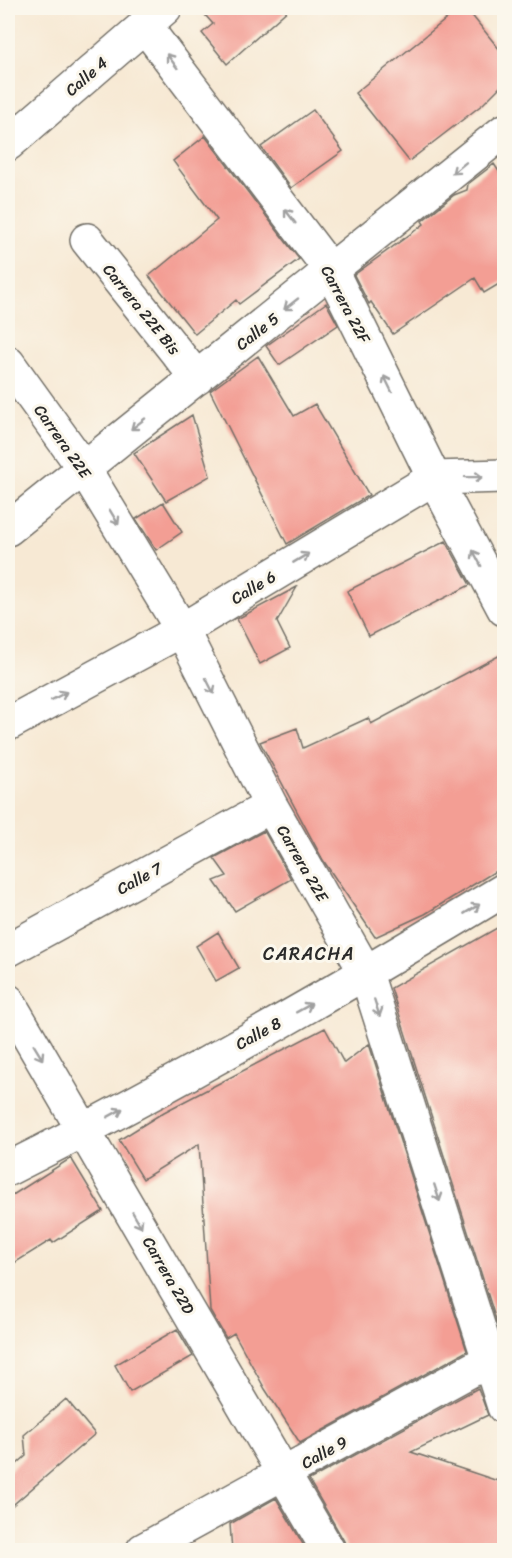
<svg xmlns="http://www.w3.org/2000/svg" width="512" height="1558" viewBox="0 0 512 1558" font-family="Sriracha,sans-serif">
	<style>
		.building { fill: #f39e94 }
		.lines { fill: none; stroke-linecap: round; stroke-linejoin: round }
		.minor-casing { stroke: #726e66; stroke-width: 36 }
		.minor { stroke: #fff; stroke-width: 33 }
		.oneway { stroke: #a0a0a0 }
		.labels { text-anchor: middle; stroke-width: 6; stroke-linejoin: round; paint-order: stroke }
		.street-label { font-size: 16px; fill: #2b2b2b; stroke: #fbf7ec }
		.neighbourhood-label { font-size: 18px; letter-spacing: 1.5px; fill: #2b2b2b; stroke: #fbf7ec }
	</style>
	<rect width="100%" height="100%" fill="#fbf7ec"/>
	<filter id="ink" filterUnits="userSpaceOnUse"><feTurbulence type="fractalNoise" baseFrequency=".0167" numOctaves="2"/><feDisplacementMap in="SourceGraphic" scale="12" xChannelSelector="R" yChannelSelector="G"/><feConvolveMatrix kernelMatrix="1 2 1 2 8 2 1 2 1" color-interpolation-filters="sRGB"/></filter>
	<filter id="wash" filterUnits="userSpaceOnUse"><feTurbulence type="fractalNoise" baseFrequency=".008" numOctaves="4" result="noise"/><feDisplacementMap in="SourceGraphic" scale="24" xChannelSelector="R" yChannelSelector="G"/><feGaussianBlur stdDeviation="1.35" result="paint"/><feColorMatrix in="noise" values="0 0 0 0 0 0 0 0 0 0 0 0 0 0 0 0 0 1.4 0 .05"/><feComposite in="paint" operator="in"/></filter>
	<g filter="url(#wash)">
		<rect width="100%" height="100%" fill="#f7e9d4"/>
		<g id="blocks">
			<path class="building" d="M199 8H290L227 64 202 33 213 24Z
				M460 8H466L504 55V83L483 104 409 161 355 93Z
				M313 110 343 151 291 188 261 147Z
				M205 136 299 259 239 304 236 300 195 334 149 276 217 220 173 161Z
				M494 164 504 179V281L484 293 475 278 393 334 371 302 369 304 354 275 424 224 422 221 454 195 467 190 468 184Z
				M326 303 338 325 279 365 266 346Z
				M258 356 294 416 315 404 369 495 287 544 210 391Z
				M192 415 210 476 166 501 134 453Z
				M163 502 182 532 156 550 136 519Z
				M446 541 470 585 369 636 347 591Z
				M297 587 277 622 290 648 260 664 237 619Z
				M504 653V866L425 914 375 937 323 860 260 742 297 728 303 748 368 718 371 724Z
				M264 831 291 879 235 911 214 881 227 876 214 858Z
				M504 924V1331L500 1333 391 988Z
				M218 932 239 968 216 981 196 946Z
				M325 1028 344 1063 369 1044 467 1351 300 1443 265 1389 234 1333 226 1338 210 1310 199 1144 143 1179 119 1140 164 1112Z
				M71 1158 103 1211 53 1243 51 1240 8 1267V1198Z
				M177 1329 193 1356 130 1392 115 1365Z
				M478 1388 488 1415 411 1452 504 1483V1551H347L344 1541 309 1480Z
				M66 1399 95 1434 8 1509V1472L26 1456 24 1435Z
				M276 1498 307 1551H232L230 1524Z"/>
		</g>
	</g>
	<g filter="url(#ink)">
		<use href="#blocks" fill-opacity="0" stroke="#726e66" stroke-width="1.5"/>
		<g class="lines">
			<g class="minor-casing">
				<path id="minor" d="M144 25 332 272 434 478 504 609
					M8 144 165 8
					M87 240 197 378
					M8 363 83 467 182 630 271 806 366 973 504 1407
					M8 529 504 131
					M8 724 182 630 434 478 504 476
					M8 950 271 806
					M8 1001 328 1550
					M8 1169C177 1084 342 988 504 890
					M143 1550 504 1352"/>
			</g>
			<use href="#minor" class="minor"/>
		</g>
		<defs><path id="oneway-shaft" d="M-6 0H5M1.5-3L5.5 0L1.5 3" fill="none" stroke-width="1.6" stroke-linecap="round" stroke-linejoin="round" transform="scale(1.5)"/></defs>
		<g class="oneway">
			<use href="#oneway-shaft" transform="translate(172 61) rotate(-127)"/>
			<use href="#oneway-shaft" transform="translate(459 168) rotate(141)"/>
			<use href="#oneway-shaft" transform="translate(290 216) rotate(-127)"/>
			<use href="#oneway-shaft" transform="translate(291 304) rotate(142)"/>
			<use href="#oneway-shaft" transform="translate(388 384) rotate(-116)"/>
			<use href="#oneway-shaft" transform="translate(138 424) rotate(142)"/>
			<use href="#oneway-shaft" transform="translate(474 477) rotate(-1)"/>
			<use href="#oneway-shaft" transform="translate(114 517) rotate(59)"/>
			<use href="#oneway-shaft" transform="translate(301 558) rotate(-31)"/>
			<use href="#oneway-shaft" transform="translate(477 558) rotate(-118)"/>
			<use href="#oneway-shaft" transform="translate(210 686) rotate(63)"/>
			<use href="#oneway-shaft" transform="translate(59 696) rotate(-28)"/>
			<use href="#oneway-shaft" transform="translate(472 909) rotate(-31)"/>
			<use href="#oneway-shaft" transform="translate(304 1008) rotate(-29)"/>
			<use href="#oneway-shaft" transform="translate(377 1008) rotate(72)"/>
			<use href="#oneway-shaft" transform="translate(38 1052) rotate(59)"/>
			<use href="#oneway-shaft" transform="translate(115 1113) rotate(-29)"/>
			<use href="#oneway-shaft" transform="translate(437 1193) rotate(72)"/>
			<use href="#oneway-shaft" transform="translate(137 1220) rotate(60)"/>
		</g>
	</g>
	<g class="labels">
		<g class="street-label">
			<text transform="translate(86 76) rotate(-41)" y="6">Calle 4</text>
			<text transform="translate(346 304) rotate(62)" y="6">Carrera 22F</text>
			<text transform="translate(142 309) rotate(51)" y="6">Carrera 22E Bis</text>
			<text transform="translate(257 331) rotate(-38)" y="6">Calle 5</text>
			<text transform="translate(63 441) rotate(55)" y="6">Carrera 22E</text>
			<text transform="translate(253 587) rotate(-31)" y="6">Calle 6</text>
			<text transform="translate(303 863) rotate(60)" y="6">Carrera 22E</text>
			<text transform="translate(139 878) rotate(-29)" y="6">Calle 7</text>
			<text transform="translate(258 1033) rotate(-29)" y="6">Calle 8</text>
			<text transform="translate(169 1275) rotate(60)" y="6">Carrera 22D</text>
			<text transform="translate(324 1452) rotate(-29)" y="6">Calle 9</text>
		</g>
		<g class="neighbourhood-label">
			<text x="309" y="960">CARACHA</text>
		</g>
	</g>
	<rect width="512" height="1558" fill="none" stroke="#fbf7ec" stroke-width="30"/>
</svg>
